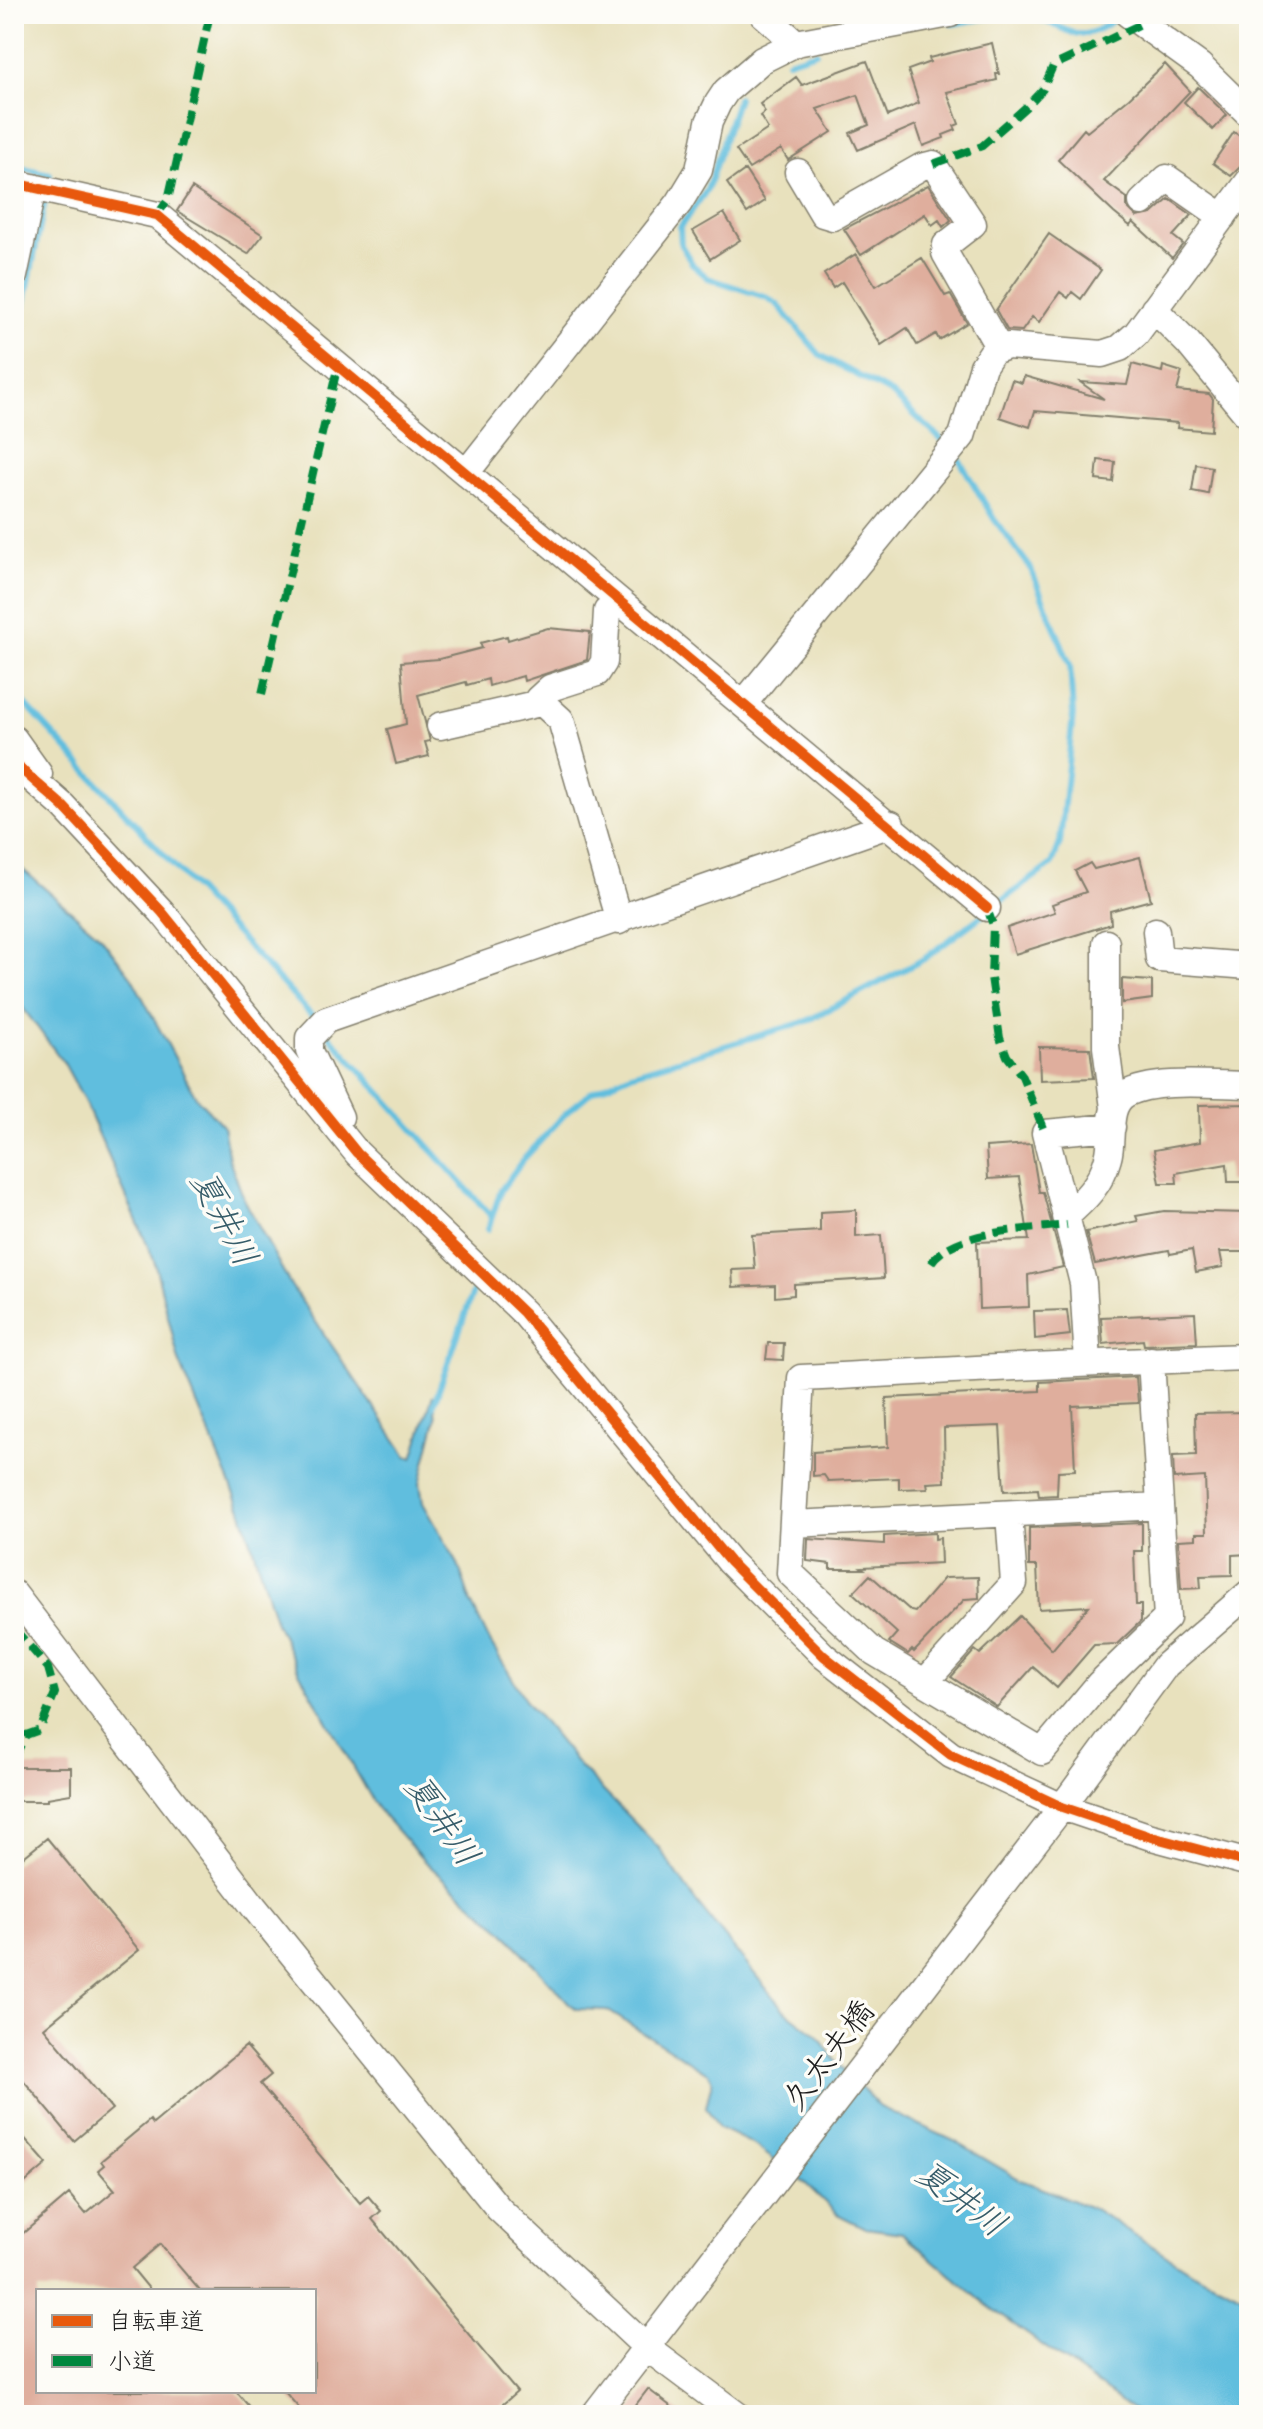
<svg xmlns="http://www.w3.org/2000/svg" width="1263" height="2429" viewBox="0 0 1263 2429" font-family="Caveat,'Klee One',sans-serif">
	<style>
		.water { fill: #60bede; stroke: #3e6d7d; stroke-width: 2 }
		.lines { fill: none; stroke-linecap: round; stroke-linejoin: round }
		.stream { stroke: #60bede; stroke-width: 6 }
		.building { fill: #dfae9d }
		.minor-casing { stroke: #827e6c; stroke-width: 29 }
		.minor { stroke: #fff; stroke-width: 26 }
		.quiet { stroke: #00873e; stroke-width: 8; stroke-dasharray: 16 8; stroke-linecap: butt }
		.cycleway-casing { stroke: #fdfcf7; stroke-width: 15 }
		.cycleway { stroke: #e8590c; stroke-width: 10 }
		.labels { text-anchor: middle; stroke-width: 7; stroke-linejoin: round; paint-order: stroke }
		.street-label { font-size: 32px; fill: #1c1c1c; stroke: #fdfcf7 }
		.water-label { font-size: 34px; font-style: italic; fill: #375d6a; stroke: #fdfcf7 }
	</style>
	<rect width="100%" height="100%" fill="#fdfcf7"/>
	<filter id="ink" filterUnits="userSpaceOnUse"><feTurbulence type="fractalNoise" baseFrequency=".0125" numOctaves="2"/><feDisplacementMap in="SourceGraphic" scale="16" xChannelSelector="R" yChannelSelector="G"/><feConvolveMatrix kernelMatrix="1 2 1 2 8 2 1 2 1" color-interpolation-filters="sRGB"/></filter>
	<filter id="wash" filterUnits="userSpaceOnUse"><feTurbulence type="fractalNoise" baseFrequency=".006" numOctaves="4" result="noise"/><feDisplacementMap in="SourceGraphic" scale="32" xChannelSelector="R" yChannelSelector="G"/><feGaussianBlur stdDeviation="1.8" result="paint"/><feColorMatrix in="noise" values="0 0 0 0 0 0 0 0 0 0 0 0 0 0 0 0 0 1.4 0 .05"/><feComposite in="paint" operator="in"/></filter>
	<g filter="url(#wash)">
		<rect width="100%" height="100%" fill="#e8e1bd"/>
		<path class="water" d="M14 862 101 937 132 978 196 1097 223 1126 229 1159 244 1199 290 1284 407 1456 413 1458 433 1395 436 1419 420 1483 423 1503 458 1564 471 1603 490 1642 526 1701 580 1767 659 1848 697 1903 783 2009 818 2036 836 2062 880 2107 954 2141 1021 2180 1094 2209 1193 2272 1249 2299V2415H1140L984 2303 902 2233 865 2228 837 2214 806 2184 753 2144 719 2128 706 2107 712 2081 709 2074 607 2010 577 2009 570 2004 501 1929 423 1860 377 1808 298 1670 276 1623 241 1509 179 1361 154 1260 83 1098 64 1063 14 996Z"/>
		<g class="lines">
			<path class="stream" d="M952 24C977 20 1001 14 1026 17 1073 23 1071 54 1122 14
				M788 61 816 52
				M738 98 707 190 680 227 681 245 693 265 708 278 768 298 778 305 820 355 892 394 948 446
				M14 166 50 174V178
				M14 357 45 201
				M956 454 994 519 1030 567 1070 665 1073 715 1060 843 1052 864 993 907
				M14 692 313 1017
				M325 1031 492 1217
				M488 1229 501 1190 522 1161 566 1113 591 1092 631 1074 807 1021 924 959 984 914
				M433 1406 473 1292"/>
		</g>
		<g id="blocks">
			<path class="building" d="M992 43 999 74H996L997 80 947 92 959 124 954 126 956 130 943 135 944 138 923 146 916 125 858 150 850 133 869 125 858 95 817 109 832 132 788 160 781 149 749 169 736 150 768 129 760 116 765 112 760 104 796 77 802 85 867 61 888 116 919 103 908 70 930 62 929 58Z
				M1165 64 1190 91 1104 181 1127 198V207L1137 217 1152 214 1169 199 1192 215 1173 236 1183 244 1172 258 1133 222 1130 226 1114 213 1058 160 1084 129 1087 132 1129 98Z
				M1198 87 1227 115 1213 130 1184 102Z
				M1234 132 1249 143V158L1231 176 1213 163Z
				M745 170 765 201 747 213 727 183Z
				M928 185 951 220 943 227 939 220 932 225 925 214 861 255 844 229Z
				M192 188 263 235 248 254 177 211Z
				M724 213 740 240 710 259 693 231Z
				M1049 234 1101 270 1081 299 1072 292 1068 298 1060 292 1039 322 1032 317 1022 331 1007 330 996 310Z
				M856 254 876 286 922 258 945 296 950 294 967 323 939 340 936 334 917 345 907 328 881 345 842 282 833 288 824 274Z
				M1132 364 1162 372 1163 366 1182 372 1177 391 1209 394 1213 399 1211 431 1177 428 1178 423 1035 411 1030 427 1000 417 1012 380 1022 383 1024 376 1104 399 1080 382 1127 385Z
				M1098 460 1115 462 1113 482 1096 480Z
				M1196 464 1212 467 1208 494 1192 491Z
				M548 628 590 632 587 660 524 681 523 676 489 686 488 679 467 685 466 682 418 695 430 741 425 742 429 756 396 764 387 729 406 724 401 662 439 659 482 648 480 643 507 636 508 640Z
				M1140 857 1151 900 1110 911 1111 924 1015 954 1007 928 1055 912 1052 904 1086 892 1075 871 1090 863 1094 869Z
				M1122 979 1152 981V999L1122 1003Z
				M1039 1047 1090 1048 1094 1078 1040 1080Z
				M1249 1104V1182H1228L1227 1164 1176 1173 1177 1183H1160L1154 1150 1200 1142 1199 1105Z
				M1031 1144 1039 1192H1043L1063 1267 1028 1275 1029 1307 979 1309 977 1242 1029 1240 1019 1177 988 1179 986 1147Z
				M856 1210V1237L881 1235 884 1278 794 1284V1295L775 1297V1285L733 1287 732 1270 755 1269 752 1235 820 1231V1212Z
				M1164 1211 1249 1213V1252H1220L1223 1267 1196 1272 1192 1250 1170 1254 1169 1250 1095 1264 1086 1232 1138 1221 1136 1216Z
				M1067 1310 1070 1335 1035 1339 1034 1311Z
				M1195 1313 1197 1343 1144 1345 1143 1340 1103 1344 1101 1317Z
				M768 1343H784L783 1360 766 1359Z
				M1136 1377 1138 1403 1072 1406 1075 1470 1058 1471 1057 1495 1039 1496 1038 1489 1004 1491 1000 1426 944 1428 945 1482 927 1483 928 1488 899 1489V1478L828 1481 824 1475 813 1476V1452L888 1447 886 1398 1040 1391V1382Z
				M1249 1412V1554L1232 1555V1575L1200 1576 1201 1588 1181 1589 1178 1540 1196 1539V1533H1207L1205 1477 1174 1479 1173 1456 1196 1455 1195 1413Z
				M1142 1523V1551H1134L1136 1605H1141V1621L1117 1644 1094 1645 1057 1688 1033 1667 997 1707 951 1677 975 1650 980 1654 1020 1616 1052 1650 1089 1606 1039 1609 1037 1566H1029V1528Z
				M935 1533V1539L940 1538 941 1563 861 1567 864 1569H830V1564L807 1561 808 1539 884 1544V1536Z
				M870 1575 911 1611 915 1612 944 1578 978 1577 979 1598 965 1599 914 1652 912 1650 908 1654 889 1642 897 1633 853 1593Z
				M18 1767H71V1794L47 1798V1801H18Z
				M47 1838 139 1950 44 2028 112 2109 74 2141 14 2069V1865Z
				M246 2046 271 2075 260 2084 360 2203 368 2196 381 2211 372 2219 517 2392 490 2415H305L284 2391H314V2291H200L160 2244 132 2268 151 2291H38V2391H236L256 2415H14V2241L69 2194 86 2214 115 2190 98 2170 104 2165 101 2161 150 2120 153 2124Z
				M14 2126 47 2164 14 2192Z
				M648 2389 682 2415H628Z"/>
		</g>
	</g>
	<g filter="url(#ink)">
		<use href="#blocks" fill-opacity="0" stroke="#827e6c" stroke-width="2"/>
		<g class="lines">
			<g class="minor-casing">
				<path id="minor" d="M763 14 796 43
					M1128 14 1200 66 1249 114
					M798 172 823 214 833 217 921 167 933 164 973 224 946 245 945 253 999 348
					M14 183 157 215 987 908
					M1142 202 1167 178 1223 217
					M14 276 33 187
					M1154 309 1188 343 1249 417
					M466 473 679 203 699 170 709 122 718 103 726 91 762 60 796 43 950 14
					M744 703 962 436 983 366 993 351 1008 346 1102 354 1120 348 1136 334 1249 181
					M440 726 540 703
					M14 739 39 774
					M14 763 63 806 162 912 357 1153 524 1313 730 1562 824 1656 951 1755 1062 1807 1148 1836 1249 1863
					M619 921 561 720 538 699 550 688 597 673 604 662 607 611 621 603
					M1156 931 1159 959 1249 966
					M1106 943V1047L1114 1108
					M340 1117 309 1051V1038L326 1020 891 824
					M1065 1217C1085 1200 1101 1184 1108 1158 1114 1139 1105 1106 1126 1094 1155 1078 1216 1085 1249 1085
					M1151 1360 1167 1618 1099 1684 1042 1752 874 1652 790 1573 801 1378C950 1370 1099 1362 1249 1357
					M1088 1362 1083 1283 1045 1133 1112 1127
					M793 1524 1160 1506
					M14 1594 254 1907 499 2209 646 2347 737 2415
					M925 1682 1014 1583 1009 1514
					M594 2415 1062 1807 1166 1665 1249 1593"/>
			</g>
			<use href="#minor" class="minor"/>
			<path class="quiet" d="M933 164 982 146 1027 106 1043 89 1053 66 1141 24
				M157 215 168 200 210 14
				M262 694 337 369
				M987 908 993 925 991 977 1000 1038 1007 1056 1022 1076 1045 1133
				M931 1263C954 1229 1029 1230 1067 1225
				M14 1628 48 1668 55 1693 40 1730 26 1735 14 1758"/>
			<g class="cycleway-casing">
				<path id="cycleway" d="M14 183 157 215 987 908
					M14 763 63 806 162 912 357 1153 524 1313 730 1562 824 1656 951 1755 1062 1807 1148 1836 1249 1863"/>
			</g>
			<use href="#cycleway" class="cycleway"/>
		</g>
	</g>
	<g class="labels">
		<g class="street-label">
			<text transform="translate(828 2055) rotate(-53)" y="11">久太夫橋</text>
		</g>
		<g class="water-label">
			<text transform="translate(225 1218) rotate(62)" y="12">夏井川</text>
			<text transform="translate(443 1820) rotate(55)" y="12">夏井川</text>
			<text transform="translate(962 2198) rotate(37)" y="12">夏井川</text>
		</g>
	</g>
	<rect width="1263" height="2429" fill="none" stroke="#fdfcf7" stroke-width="48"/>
	<rect x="36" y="2289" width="280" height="104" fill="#fdfcf7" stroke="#a3a29f" stroke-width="2"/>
	<rect x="52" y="2315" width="40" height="12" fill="#e8590c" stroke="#a3a29f" stroke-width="2"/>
	<text x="108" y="2329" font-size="24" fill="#1c1c1c">自転車道</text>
	<rect x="52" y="2355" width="40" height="12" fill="#00873e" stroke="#a3a29f" stroke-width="2"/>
	<text x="108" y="2369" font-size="24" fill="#1c1c1c">小道</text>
</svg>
